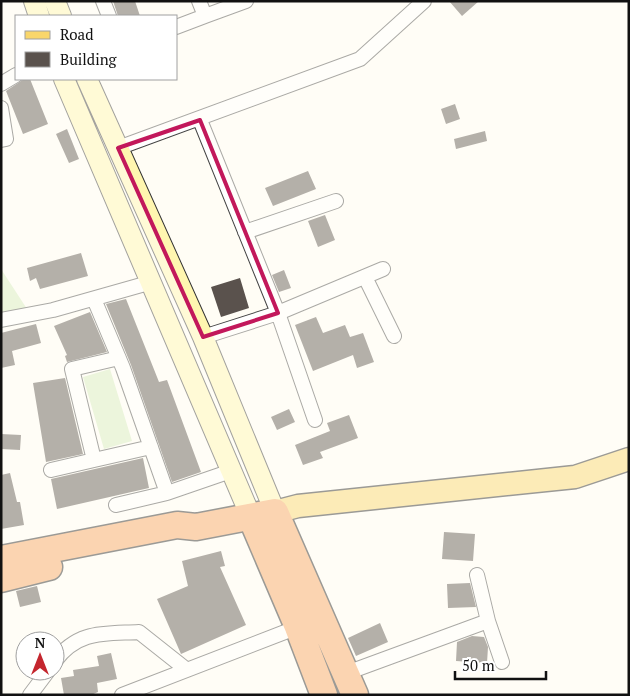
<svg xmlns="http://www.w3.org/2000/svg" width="630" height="696" viewBox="0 0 630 696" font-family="'PT Serif',serif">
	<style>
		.green { fill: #d5ebbd }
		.building { fill: #5a524d }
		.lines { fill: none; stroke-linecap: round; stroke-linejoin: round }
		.street-casing { stroke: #444; stroke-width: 16 }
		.secondary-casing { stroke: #333; stroke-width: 22 }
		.primary-casing { stroke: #222; stroke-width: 25 }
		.highway-casing { stroke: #222; stroke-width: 29 }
		.street { stroke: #fff; stroke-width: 14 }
		.secondary { stroke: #fff6b0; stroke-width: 20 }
		.primary { stroke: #f9d66b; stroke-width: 22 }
		.highway { stroke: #f5a25d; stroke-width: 26 }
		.marked { fill: none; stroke: #c2185b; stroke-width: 4; stroke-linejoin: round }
	</style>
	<rect width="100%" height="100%" fill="#fffdf5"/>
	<path class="green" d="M1 269 29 312 1 318Z
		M110 369 132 441 104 449 83 377Z"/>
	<path class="building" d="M135 1 140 16H118L113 1Z
		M449 1H479L462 16Z
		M24 79H30L48 124 23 134 6 91Z
		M455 104 460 119 446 124 441 109Z
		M67 129 79 159 69 163 56 134Z
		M485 131 487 141 456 149 454 139Z
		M308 171 316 189 273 206 265 188Z
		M325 215 335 240 318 247 308 221Z
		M81 253 88 276 40 289 36 278 30 281 27 268Z
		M284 270 291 288 279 292 272 275Z
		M240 278 249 308 221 317 211 287Z
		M126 299 159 382 167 380 201 472 172 482 131 365 106 304Z
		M90 312 107 352 67 362 65 356 67 355 54 326Z
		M316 317 323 333 345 325 350 337 363 333 374 362 357 368 353 355 313 371 295 325Z
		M36 324 41 343 12 351 15 365 1 368V333Z
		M65 378 83 454 46 462 33 383Z
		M289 409 295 422 277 430 271 417Z
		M349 415 358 438 320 452 323 458 303 465 295 445 330 431 327 423Z
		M1 434 21 435 20 450 1 449Z
		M143 458 149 488 57 509 51 479Z
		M10 473 17 502H20L24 525 1 529V475Z
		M444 532 475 534 473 561 442 559Z
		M221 551 225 566 220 567 246 625 181 654 157 599 188 586 182 561Z
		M470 583 476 607 448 608 447 584Z
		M37 586 41 602 20 607 16 591Z
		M380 623 388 642 356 656 348 638Z
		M472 636 484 637 488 647 487 663 456 661 457 642Z
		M111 653 117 679 97 683 98 692 91 695H64L61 678 74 676 73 670 99 666 97 656Z"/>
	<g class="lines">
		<g class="street-casing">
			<path id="street" d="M103 1 109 16
				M205 16 246 1
				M176 27 205 16 199 1
				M1 84 16 75
				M1 108 6 139 1 140
				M200 120 278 313 315 420
				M118 148 360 59 424 1
				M245 232 336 201
				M365 277 394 336
				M94 299 123 368 167 493
				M1 320 53 310 152 282
				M203 337 278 313 383 269
				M119 358 72 369 94 460 151 447
				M51 470 94 460
				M116 505 167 493 231 471
				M488 621 502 662
				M55 661C78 630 104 634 139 632L187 670
				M341 675 488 621 477 575
				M30 695 48 671
				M122 695 298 627"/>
		</g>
		<g class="secondary-casing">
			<path id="secondary" d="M34 1 39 16
				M55 1 61 16
				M64 79 251 517
				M87 79 203 337 275 512"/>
		</g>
		<g class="primary-casing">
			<path id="primary" d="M275 512 298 506 575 477 629 459"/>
		</g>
		<g class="highway-casing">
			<path id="highway" d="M251 517 298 627 324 695
				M1 559 177 525 196 527 275 512 355 695
				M1 579 49 567"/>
		</g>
		<use href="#street" class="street"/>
		<use href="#secondary" class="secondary"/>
		<use href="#primary" class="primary"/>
		<use href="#highway" class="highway"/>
	</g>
	<path d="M0 0H630V696H0ZM200 120 278 313 203 337 118 148Z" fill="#fffdf5" fill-opacity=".55" fill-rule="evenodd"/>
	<path class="marked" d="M200 120 278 313 203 337 118 148Z"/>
	<rect width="630" height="696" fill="none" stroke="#111111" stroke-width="5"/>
	<rect x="15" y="15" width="162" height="65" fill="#ffffff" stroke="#a0a0a0"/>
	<rect x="25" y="31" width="25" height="8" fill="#f9d66b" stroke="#a0a0a0"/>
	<text x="60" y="40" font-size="15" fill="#111111">Road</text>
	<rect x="25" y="52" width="25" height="15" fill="#5a524d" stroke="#a0a0a0"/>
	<text x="60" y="65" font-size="15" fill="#111111">Building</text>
	<g transform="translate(40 656)"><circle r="24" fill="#ffffff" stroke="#a0a0a0"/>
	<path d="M0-4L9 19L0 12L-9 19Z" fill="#c4262e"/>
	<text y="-8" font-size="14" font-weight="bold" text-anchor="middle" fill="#111111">N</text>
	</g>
	<path d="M455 671v8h91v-8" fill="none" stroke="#111111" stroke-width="2.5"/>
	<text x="462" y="671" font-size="15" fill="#111111" stroke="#ffffff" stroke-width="4" paint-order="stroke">50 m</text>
</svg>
